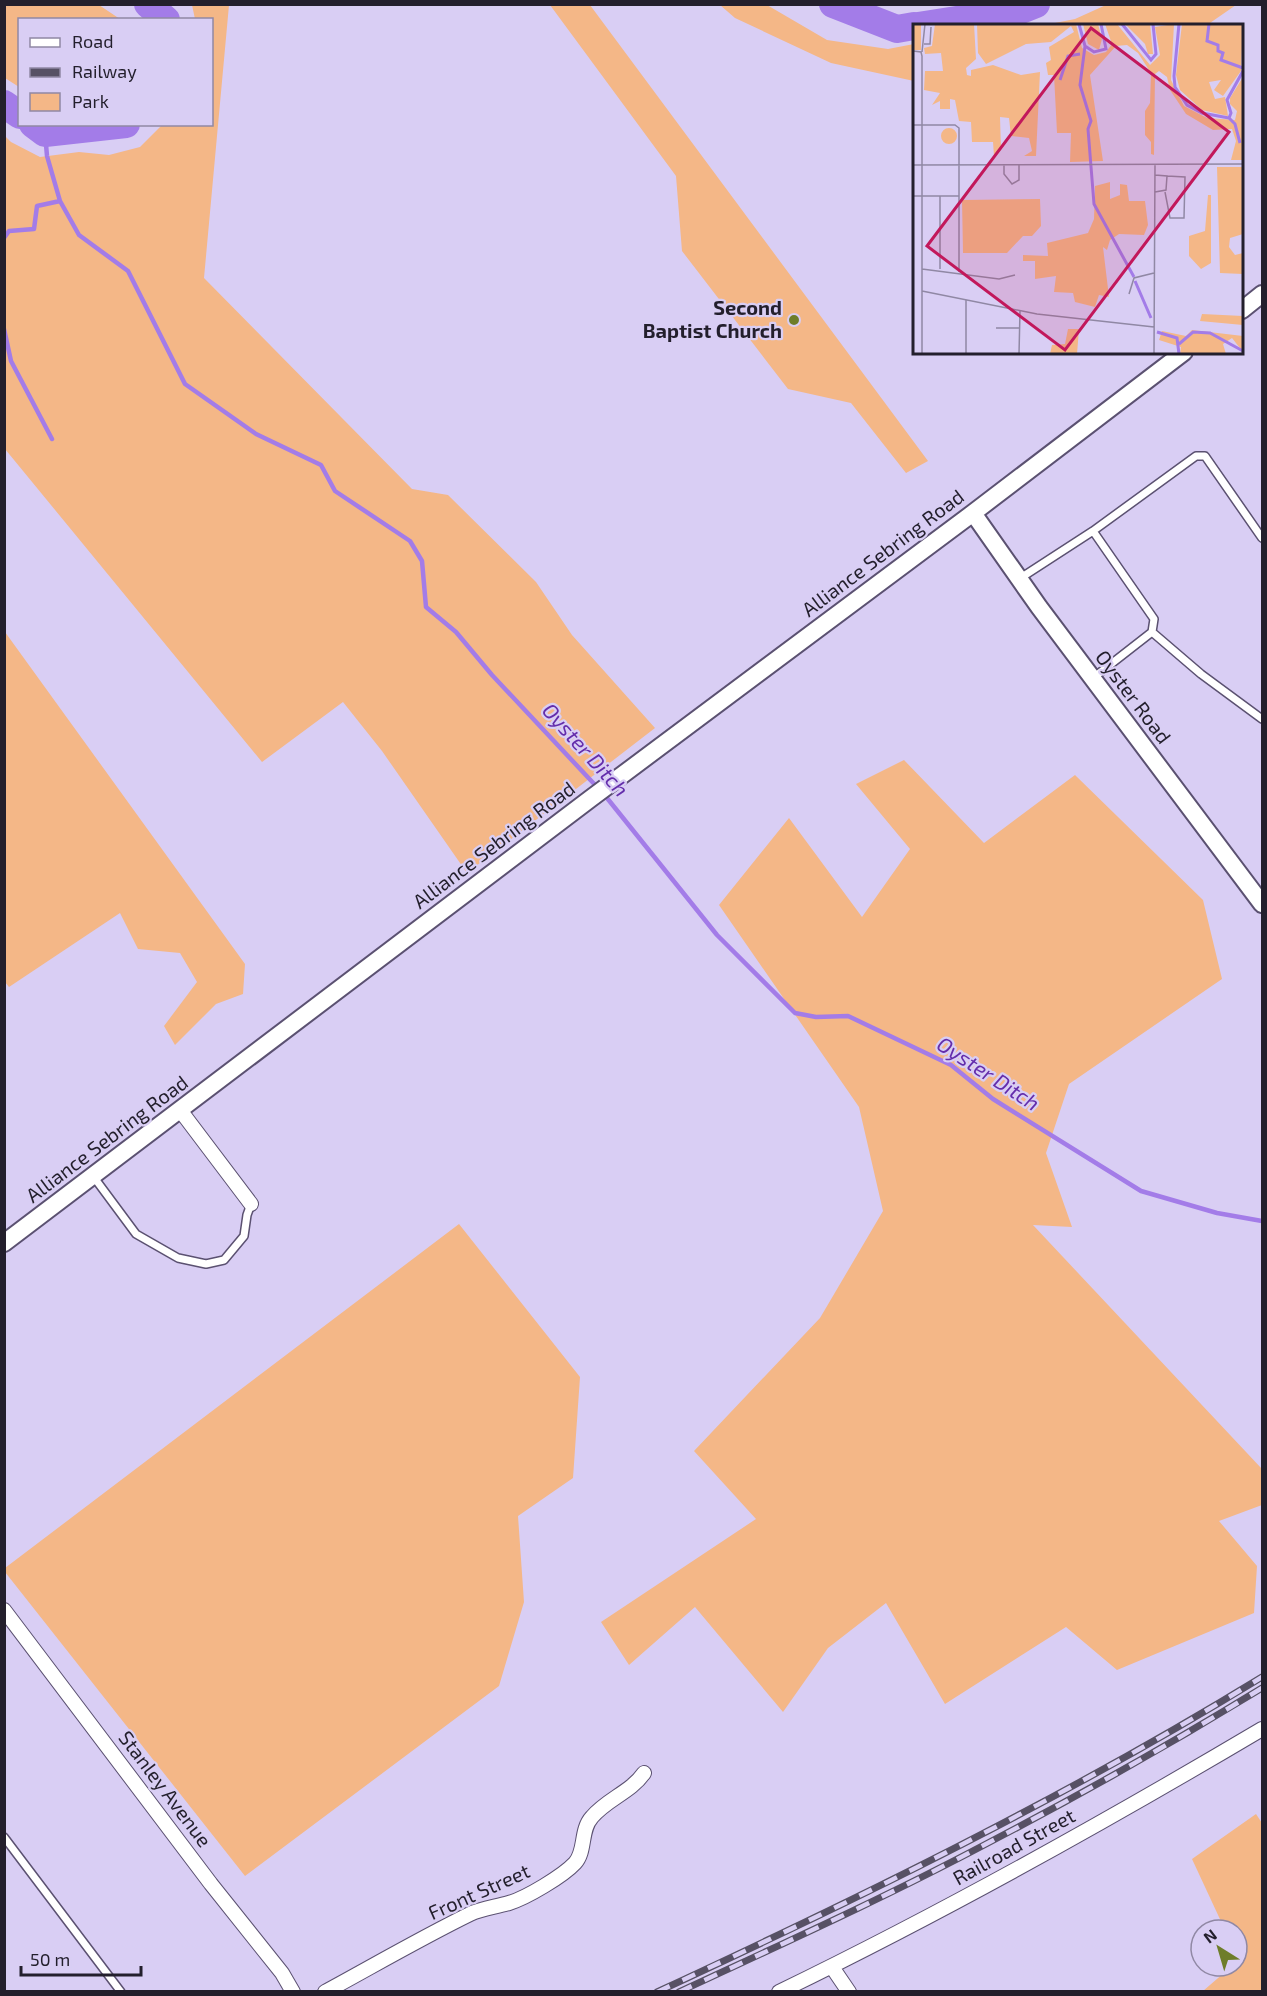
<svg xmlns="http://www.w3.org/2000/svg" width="1267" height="1996" viewBox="0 0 1267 1996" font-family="'Exo 2',sans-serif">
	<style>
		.green { fill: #f4b787 }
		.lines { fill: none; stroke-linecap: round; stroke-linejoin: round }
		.stream { stroke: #a37ce8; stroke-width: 4.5 }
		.river { stroke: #a37ce8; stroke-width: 28 }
		.service-casing { stroke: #5b5171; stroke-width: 10 }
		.minor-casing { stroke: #5b5171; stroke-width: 16 }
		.tertiary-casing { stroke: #5b5171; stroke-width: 20 }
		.service { stroke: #fff; stroke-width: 7 }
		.minor { stroke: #fff; stroke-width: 14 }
		.tertiary { stroke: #fff; stroke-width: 16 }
		.rail-casing { stroke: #575165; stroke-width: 7 }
		.rail { stroke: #d9cef4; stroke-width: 4.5; stroke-dasharray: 14; stroke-linecap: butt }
		.poi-dot { fill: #6e7d2a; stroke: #d9cef4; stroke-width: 2 }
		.labels { text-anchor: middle; stroke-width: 4.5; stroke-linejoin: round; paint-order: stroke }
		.poi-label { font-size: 20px; font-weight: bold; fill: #231f2c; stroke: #d9cef4; text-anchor: end }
		.street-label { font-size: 20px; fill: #231f2c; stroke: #d9cef4 }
		.water-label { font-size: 21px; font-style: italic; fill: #642dab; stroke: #d9cef4 }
		.inset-river { fill: none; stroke: #a37ce8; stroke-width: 3 }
		.inset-road { fill: none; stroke: #9088a4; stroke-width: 1.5 }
		.view { fill: #c2185b; fill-opacity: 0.15; stroke: #c2185b; stroke-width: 3 }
		.inset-edge { fill: none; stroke: #231f2c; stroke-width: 3 }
	</style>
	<rect width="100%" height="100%" fill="#d9cef4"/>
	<path class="green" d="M4 5H99L120 19 20 20 19 87 5 78Z
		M192 5H229L204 278 412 489 448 495 536 582 572 635 655 728 467 873 382 751 343 702 262 762 5 449V136L11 142 40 157 79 152 109 155 140 147 162 125 212 124V20L195 19Z
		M550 5H590L928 461 906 473 851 403 788 389 682 251 676 176Z
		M720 5H767L827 40 888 49 914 44V81L831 63 735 18Z
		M1106 5V4L1236 5 1207 25H1045L1075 19Z
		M5 632 245 964 243 994 216 1004 175 1045 164 1026 197 982 180 953 138 949 120 913 9 987 5 982Z
		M904 760 984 843 1075 775 1203 900 1222 979 1069 1084 1046 1153 1072 1227 1033 1225 1262 1469V1505L1219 1521 1257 1566 1254 1613 1117 1670 1066 1627 945 1704 886 1603 828 1648 783 1712 695 1607 629 1665 601 1622 756 1519 694 1451 820 1318 883 1211 859 1107 719 905 789 818 862 917 910 849 856 784Z
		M459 1224 580 1377 573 1478 518 1516 524 1602 499 1686 245 1876 5 1572V1568Z
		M1256 1814 1262 1823V1991H1203L1232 1966H1237L1239 1960 1237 1955V1930H1225L1192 1859Z"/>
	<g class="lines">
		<path class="stream" d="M45 133 47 156 60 201 79 235 128 271 185 384 256 434 321 465 335 491 410 541 422 561 426 607 456 632 492 675 597 787
			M4 238 9 231 34 229 37 206 60 201
			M4 329 11 361 52 439
			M603 793 717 935 795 1013 816 1017 848 1016 951 1065 993 1099 1141 1191 1217 1213 1262 1221"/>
		<path class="river" d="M148 4 166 20
			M833 4 897 29 914 26
			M918 26 1021 10 1036 4
			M4 104 20 115
			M33 124 45 133 126 124"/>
		<g class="service-casing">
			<path id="service" d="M1093 531 1196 456H1205L1262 538
				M1019 579 1093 531 1154 619 1152 632 1093 678
				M1152 632 1201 674 1262 719
				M93 1176 136 1234 178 1258 206 1264 224 1260 244 1236 247 1215 251 1204
				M4 1837 121 1992"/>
		</g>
		<g class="minor-casing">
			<path id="minor" d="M180 1110 251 1204
				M4 1610 211 1884 282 1973 293 1992
				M832 1967 849 1992
				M325 1992C373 1966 421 1938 470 1914 482 1908 496 1907 509 1903 526 1898 563 1876 575 1863 586 1851 580 1830 592 1817 607 1799 631 1792 644 1773
				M779 1992C944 1912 1105 1822 1262 1729"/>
		</g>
		<g class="tertiary-casing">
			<path id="tertiary" d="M1242 310 1262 294
				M973 513 1039 607 1262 904
				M4 1243 590 799 973 513 1184 352"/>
		</g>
		<use href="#service" class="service"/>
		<use href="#minor" class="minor"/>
		<use href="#tertiary" class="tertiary"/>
		<g class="rail-casing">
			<path id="rail" d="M657 1992C864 1896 1068 1796 1262 1677
				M679 1992C782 1944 886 1897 986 1844 1080 1795 1172 1743 1262 1688"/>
		</g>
		<use href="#rail" class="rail"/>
	</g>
	<circle class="poi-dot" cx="794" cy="320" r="6"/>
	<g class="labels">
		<g class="poi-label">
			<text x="782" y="315">Second<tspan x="782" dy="23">Baptist Church</tspan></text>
		</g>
		<g class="street-label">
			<text transform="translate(883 553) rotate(-37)" y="7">Alliance Sebring Road</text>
			<text transform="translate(1133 697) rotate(53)" y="7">Oyster Road</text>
			<text transform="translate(494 845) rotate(-37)" y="7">Alliance Sebring Road</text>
			<text transform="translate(107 1139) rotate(-37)" y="7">Alliance Sebring Road</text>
			<text transform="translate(165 1789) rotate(53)" y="7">Stanley Avenue</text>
			<text transform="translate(1014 1847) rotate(-29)" y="7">Railroad Street</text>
			<text transform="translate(479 1892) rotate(-24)" y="7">Front Street</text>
		</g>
		<g class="water-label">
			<text transform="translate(585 750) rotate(48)" y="7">Oyster Ditch</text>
			<text transform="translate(988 1074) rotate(33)" y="7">Oyster Ditch</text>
		</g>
	</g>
	<g transform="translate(913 24)">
		<rect width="330" height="330" fill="#d9cef4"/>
		<path d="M0 0H8V26H0ZM22 0H61L63 35 53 44 54 51 58 52V46L80 41 108 51 127 48 123 132H111L119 127 116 114 98 112 96 94 87 93 88 126 81 132 80 118H59L58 98 46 97 42 76 37 75V85H27V77L19 81 27 69 11 66 12 47H30L28 29 12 30 11 24 19 22ZM64 0H163L169 24 181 31 193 28 199 20 192 0H204L237 41 247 31 242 3 261 0 258 56 271 82 294 94 322 96 324 87 317 80V74L330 53V136H318L323 117 319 105 300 106 273 90 257 66 254 53 246 47 242 50 241 131 238 130V118L232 111V87L237 79 238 49 225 29 214 21 203 22 177 51 190 137 157 138 158 109H144L141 51H135L133 39 138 36 136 23 161 8 158 2 138 18 113 20 73 40 65 29ZM170 0H185L189 15 186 26 175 20ZM212 0H237L240 30H235L232 20ZM269 0H330L328 47 310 72 301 66 308 56 296 58 302 75 312 73 315 92 289 86 267 66 263 51ZM28 112a8 8 0 1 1 16 0a8 8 0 1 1-16 0ZM304 143H330V210L317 214 316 223 322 231 330 229V250L307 249ZM197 158V175L207 171V160L214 161 216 177H232L235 201 231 211 206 210 197 216 194 226 190 223 196 273 186 271 182 283 162 278 160 269 141 268 143 252 122 255V237H110V231L135 232 134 219 175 209 181 195 182 162ZM295 171H298V239L288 245 276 232V212L292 207ZM127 175 128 202 119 212H110L94 229H50L49 176ZM289 290 330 292V301L287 297ZM155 305H166L164 330H137L139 321 152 320ZM279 306 330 312V328L319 314 310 320 313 330H267L268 323 246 316 249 307 273 312Z" fill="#f4b787"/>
		<path class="inset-river" d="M166 0 172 22 181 28 193 25 188 0M209 0 238 36 243 30 240 0M266 0 261 52 262 63 274 81 289 89 316 94 318 89 314 76 330 47M296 0 294 17 305 21V27L310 29 308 36 330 44M172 22 167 61 178 97 175 105 181 180 221 253M147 56 155 32 167 30M316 94 322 100 327 119M222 257 238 294M244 308 264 314 266 330M266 320 280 308 297 309 330 327"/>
		<path class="inset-road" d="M11 20H17L18 3M0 27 8 28 9 32V330M9 28 12 0M0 101H42L46 104V248M91 140V150L99 160 106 156V140M0 141 330 140M242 168 253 166 254 152 242 151M252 168 257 194H271L272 153 254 152M0 172H46M9 245 86 255 102 251M27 245V172M9 267 124 290 241 303M216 270 221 254 241 249M83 304H106M53 330V276M106 330 107 287M241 330 242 140"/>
		<path class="view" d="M178 4 316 108 152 326 14 222Z"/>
		<rect width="330" height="330" class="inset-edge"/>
	</g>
	<rect width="1267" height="1996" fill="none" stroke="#231f2c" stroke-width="12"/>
	<rect x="18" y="18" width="195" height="108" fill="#d9cef4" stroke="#9088a4" stroke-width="1.5"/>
	<rect x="30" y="38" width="30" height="9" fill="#ffffff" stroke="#9088a4" stroke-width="1.5"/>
	<text x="72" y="48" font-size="18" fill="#231f2c">Road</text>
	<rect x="30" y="68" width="30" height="9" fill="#575165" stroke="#9088a4" stroke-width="1.5"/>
	<text x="72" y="78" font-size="18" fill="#231f2c">Railway</text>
	<rect x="30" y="93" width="30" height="18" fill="#f4b787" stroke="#9088a4" stroke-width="1.5"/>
	<text x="72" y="108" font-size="18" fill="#231f2c">Park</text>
	<g transform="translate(1219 1948) rotate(323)"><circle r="28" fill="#d9cef4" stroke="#9088a4" stroke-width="1.5"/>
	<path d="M0-4.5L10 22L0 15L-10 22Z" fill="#6e7d2a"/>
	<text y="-9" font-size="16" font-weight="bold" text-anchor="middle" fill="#231f2c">N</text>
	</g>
	<path d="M21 1966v9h120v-9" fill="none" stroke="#231f2c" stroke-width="3"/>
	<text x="30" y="1966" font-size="18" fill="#231f2c" stroke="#d9cef4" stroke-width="4.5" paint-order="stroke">50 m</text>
</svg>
